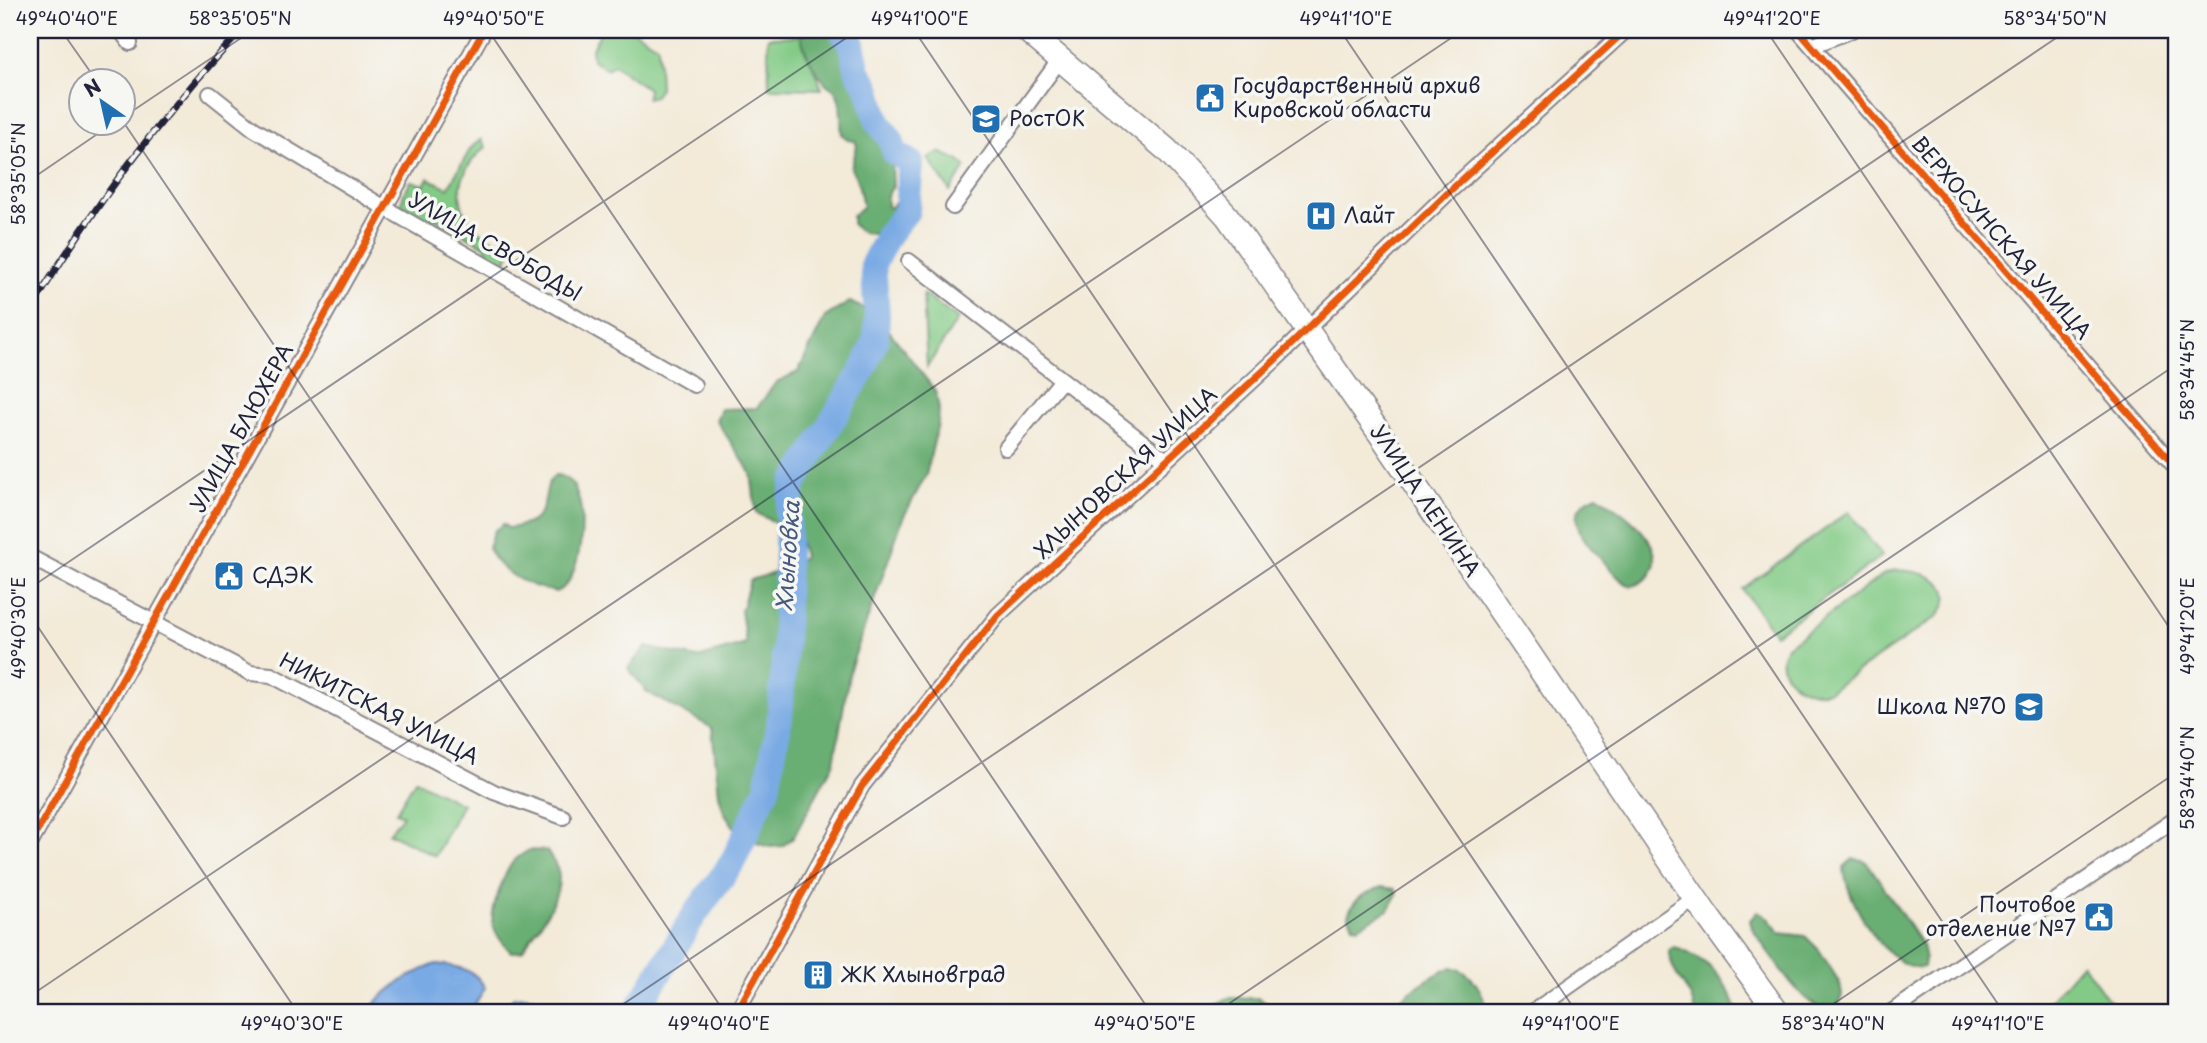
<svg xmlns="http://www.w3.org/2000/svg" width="2207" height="1043" viewBox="0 0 2207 1043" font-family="'Playpen Sans',sans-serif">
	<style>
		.green { fill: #82ca85; stroke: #527660; stroke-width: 2 }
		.forest { fill: #69ae72; stroke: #466856; stroke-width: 2 }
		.water { fill: #7aaae4; stroke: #4e6690; stroke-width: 2 }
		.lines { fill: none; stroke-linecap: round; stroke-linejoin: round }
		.river { stroke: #7aaae4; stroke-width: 26 }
		.minor-casing { stroke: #8a868a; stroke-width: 18 }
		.primary-casing { stroke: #8a868a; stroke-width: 26 }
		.minor { stroke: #fff; stroke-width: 14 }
		.primary { stroke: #fff; stroke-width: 23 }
		.rail-casing { stroke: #22223b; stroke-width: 7 }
		.rail { stroke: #f6f6f2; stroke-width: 4.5; stroke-dasharray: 13; stroke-linecap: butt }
		.cycleway-casing { stroke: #f6f6f2; stroke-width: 11 }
		.cycleway { stroke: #e8590c; stroke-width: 7 }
		.ticks { fill: none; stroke: #22223b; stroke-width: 2; stroke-opacity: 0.45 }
		.labels { text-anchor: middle; stroke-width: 7; stroke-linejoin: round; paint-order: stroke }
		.poi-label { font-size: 21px; fill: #22223b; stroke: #f6f6f2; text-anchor: start }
		.street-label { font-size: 21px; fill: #22223b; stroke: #f6f6f2 }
		.water-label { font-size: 23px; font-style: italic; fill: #45587f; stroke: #f6f6f2 }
		.neatline { fill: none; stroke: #22223b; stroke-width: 2.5 }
		.ticks-label { font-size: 18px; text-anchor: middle; fill: #22223b }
	</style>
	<rect width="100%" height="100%" fill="#f6f6f2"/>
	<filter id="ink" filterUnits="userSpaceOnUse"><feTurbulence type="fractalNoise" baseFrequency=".0143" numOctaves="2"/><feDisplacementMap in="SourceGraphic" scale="14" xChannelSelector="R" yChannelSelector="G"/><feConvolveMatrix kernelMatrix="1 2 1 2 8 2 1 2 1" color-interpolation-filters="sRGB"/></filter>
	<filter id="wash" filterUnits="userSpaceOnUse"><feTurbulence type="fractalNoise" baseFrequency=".00686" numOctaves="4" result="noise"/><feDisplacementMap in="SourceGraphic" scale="28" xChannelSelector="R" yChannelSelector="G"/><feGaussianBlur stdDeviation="1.57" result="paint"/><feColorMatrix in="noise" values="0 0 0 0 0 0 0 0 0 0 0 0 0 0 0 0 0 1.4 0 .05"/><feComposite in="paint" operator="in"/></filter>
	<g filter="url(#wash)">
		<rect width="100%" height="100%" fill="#f3ead8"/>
		<path class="green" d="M602 30H633L658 46 660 88 655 96 647 98 648 89 614 65 606 69 593 60 591 50Z
			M802 36 822 89 769 88 768 37Z
			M481 139 486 147C441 182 458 238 514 246L506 261 500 264 490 260 485 246 436 219 427 225 404 213 401 206 403 195 411 181 424 185 428 178 448 188 471 148Z
			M939 152 958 160 966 167 950 191 928 158Z
			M923 294 958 319 927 367Z
			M1849 512 1882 556 1775 634 1742 589Z
			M1896 570C1923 571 1965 582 1938 616L1829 691C1804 698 1768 672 1787 646L1884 574Z
			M415 780 462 804 435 856 389 833 403 815 396 812Z
			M2082 963 2118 1013H2039Z"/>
		<path class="forest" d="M802 30H833L850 51 853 75 865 89 875 126 891 146 893 186 887 196V206L890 208 899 199 908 201 910 211 906 222C888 231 867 243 852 224V216L863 206C860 193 859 179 851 169L857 146 855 141 848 140 842 134C840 121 843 102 835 91 833 88 829 86 826 84 815 71 799 47 802 30Z
			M850 302 877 315 936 392 939 410 938 424 926 475 903 518 850 669 834 763 793 838 782 846 770 847 753 842 738 833 724 812 719 794 712 728 647 692 628 668 646 647 697 658 746 644 741 611 750 580 791 568 804 556 797 533 756 513 751 473 716 420 721 409 757 408 776 382 798 372 825 317Z
			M555 475C594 476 584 567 565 586 563 589 559 590 556 592 529 587 499 573 488 548L494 531 503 524 508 528C560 522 536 490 555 475Z
			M1597 495C1618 509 1675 546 1648 577 1643 581 1635 588 1629 585 1619 581 1612 570 1605 563 1586 543 1556 512 1597 495Z
			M529 850 547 851C550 857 556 864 558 871 565 896 535 931 522 951L511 952C503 944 496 936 493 925 489 913 504 874 512 863 516 858 523 854 529 850Z
			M1853 859 1864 860 1869 865 1922 945 1925 960 1924 967C1889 975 1844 897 1844 867Z
			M1382 887 1395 889 1397 894 1388 910 1358 927 1353 925 1348 915C1354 897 1366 893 1382 887Z
			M1758 911 1766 916 1780 933 1805 936 1819 950 1840 983 1842 996 1835 1010C1808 1019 1766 948 1752 928L1750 920Z
			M1674 947C1709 960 1726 977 1738 1013H1694C1695 994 1679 984 1673 967 1671 962 1670 956 1669 950Z
			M1452 967C1473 972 1484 992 1487 1013H1385C1405 994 1426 978 1452 967Z
			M1228 998H1259L1280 1013H1203L1212 1006Z"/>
		<path class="water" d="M436 964C456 966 475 968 485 988L470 1013H368C384 989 410 974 436 964Z
			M526 996 538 999 553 1013H497L514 997Z"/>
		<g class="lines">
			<path class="river" d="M635 1013 695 914 732 863 767 788 780 716 785 644 788 512 794 484 865 366 876 339 877 315 873 264 888 235 907 211 911 163 895 153 891 140 878 122 868 87 858 72 852 44 841 30"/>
		</g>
	</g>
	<g filter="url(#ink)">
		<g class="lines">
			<g class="minor-casing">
				<path id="minor" d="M120 30 130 43
					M1798 30 2177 469
					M2175 30 2177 32
					M1812 46 1852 30
					M210 94 254 129 385 208 694 385
					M953 207 1061 58
					M909 261 1166 460
					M1006 448 1062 380
					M30 557 250 673 271 675 494 792 563 817
					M30 844 484 30
					M736 1013 862 786 998 615 1274 361 1453 188 1626 30
					M1531 1013 1695 898
					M1890 1013 2177 818"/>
			</g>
			<g class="primary-casing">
				<path id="primary" d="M1026 30 1167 150 1227 216 1383 438 1706 914 1778 1013"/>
			</g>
			<use href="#minor" class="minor"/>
			<use href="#primary" class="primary"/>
			<g class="rail-casing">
				<path id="rail" d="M30 311C91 210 161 115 242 30"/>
			</g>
			<use href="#rail" class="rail"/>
			<g class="cycleway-casing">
				<path id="cycleway" d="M1798 30 2177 469
					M30 844 484 30
					M736 1013 862 786 998 615 1274 361 1453 188 1626 30"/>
			</g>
			<use href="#cycleway" class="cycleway"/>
		</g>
	</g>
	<path class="ticks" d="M61 30 96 80M488 30 1151 1013M914 30 1577 1013M1340 30 2004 1013M1766 30 2177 639M122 118 253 30M122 120 725 1013M30 180 115 122M30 588 858 30M30 615 298 1013M30 996 1463 30M610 1013 2068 30M1215 1013 2177 364M1820 1013 2177 772"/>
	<defs>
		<g id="civic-square" transform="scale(1.575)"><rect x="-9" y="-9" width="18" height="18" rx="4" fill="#1f6fb2" stroke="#f6f6f2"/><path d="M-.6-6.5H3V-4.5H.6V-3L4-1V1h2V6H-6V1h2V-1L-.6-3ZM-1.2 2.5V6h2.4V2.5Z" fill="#fff"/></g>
		<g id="school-square" transform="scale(1.575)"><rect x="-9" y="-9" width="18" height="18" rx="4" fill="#1f6fb2" stroke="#f6f6f2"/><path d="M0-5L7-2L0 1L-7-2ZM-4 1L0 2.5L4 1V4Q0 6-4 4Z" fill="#fff"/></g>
		<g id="hospital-square" transform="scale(1.575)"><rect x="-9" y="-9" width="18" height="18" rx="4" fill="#1f6fb2" stroke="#f6f6f2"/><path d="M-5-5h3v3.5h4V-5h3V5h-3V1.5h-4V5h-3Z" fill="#fff"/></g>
		<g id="building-square" transform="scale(1.575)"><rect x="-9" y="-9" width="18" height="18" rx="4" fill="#1f6fb2" stroke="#f6f6f2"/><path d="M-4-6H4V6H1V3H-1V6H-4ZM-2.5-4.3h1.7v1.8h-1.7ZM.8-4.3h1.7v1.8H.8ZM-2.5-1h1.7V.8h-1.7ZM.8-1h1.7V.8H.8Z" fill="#fff"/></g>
	</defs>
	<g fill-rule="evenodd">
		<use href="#civic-square" x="1210" y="98"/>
		<use href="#school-square" x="986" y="119"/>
		<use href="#hospital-square" x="1321" y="216"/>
		<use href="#civic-square" x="229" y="576"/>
		<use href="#school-square" x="2029" y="707"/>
		<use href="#civic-square" x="2099" y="917"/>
		<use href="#building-square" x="818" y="975"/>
	</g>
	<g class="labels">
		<g class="poi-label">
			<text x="1233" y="93">Государственный архив<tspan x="1233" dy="24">Кировской области</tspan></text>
			<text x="1009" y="126">РостОК</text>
			<text x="1344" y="223">Лайт</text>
			<text x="252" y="583">СДЭК</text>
			<text x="2006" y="714" text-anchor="end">Школа №70</text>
			<text x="2076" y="912" text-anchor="end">Почтовое<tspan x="2076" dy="24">отделение №7</tspan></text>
			<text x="841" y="982">ЖК Хлыновград</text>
		</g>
		<g class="street-label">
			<text transform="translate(2001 238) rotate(49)" y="7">ВЕРХОСУНСКАЯ УЛИЦА</text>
			<text transform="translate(495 247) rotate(30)" y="7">УЛИЦА СВОБОДЫ</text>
			<text transform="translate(242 428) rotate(-61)" y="7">УЛИЦА БЛЮХЕРА</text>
			<text transform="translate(1126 473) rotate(-43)" y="7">ХЛЫНОВСКАЯ УЛИЦА</text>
			<text transform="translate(1425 501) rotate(56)" y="7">УЛИЦА ЛЕНИНА</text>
			<text transform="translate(379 709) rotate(27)" y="7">НИКИТСКАЯ УЛИЦА</text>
		</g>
		<g class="water-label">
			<text transform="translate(788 556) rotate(-86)" y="8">Хлыновка</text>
		</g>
	</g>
	<rect width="2207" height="1043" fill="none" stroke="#f6f6f2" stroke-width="77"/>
	<g transform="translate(102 102) rotate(326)"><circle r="33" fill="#f6f6f2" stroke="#a1a1a9" stroke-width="2"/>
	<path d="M0-5L12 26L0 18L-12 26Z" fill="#1f6fb2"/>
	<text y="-10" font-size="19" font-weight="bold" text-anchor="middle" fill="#22223b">N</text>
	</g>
	<rect x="38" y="38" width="2130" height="966" class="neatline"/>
	<g class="ticks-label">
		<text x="67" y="25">49°40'40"E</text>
		<text x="240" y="25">58°35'05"N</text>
		<text x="494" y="25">49°40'50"E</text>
		<text x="920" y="25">49°41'00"E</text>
		<text x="1346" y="25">49°41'10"E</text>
		<text x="1772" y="25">49°41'20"E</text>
		<text x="2055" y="25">58°34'50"N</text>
		<text transform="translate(19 174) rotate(-90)" y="6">58°35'05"N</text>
		<text transform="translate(2188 370) rotate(-90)" y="6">58°34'45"N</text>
		<text transform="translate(2188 626) rotate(-90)" y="6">49°41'20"E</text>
		<text transform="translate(19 628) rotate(-90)" y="6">49°40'30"E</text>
		<text transform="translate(2188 778) rotate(-90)" y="6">58°34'40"N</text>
		<text x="292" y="1030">49°40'30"E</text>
		<text x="719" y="1030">49°40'40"E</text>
		<text x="1145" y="1030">49°40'50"E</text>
		<text x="1571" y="1030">49°41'00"E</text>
		<text x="1833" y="1030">58°34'40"N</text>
		<text x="1998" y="1030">49°41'10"E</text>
	</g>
</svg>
